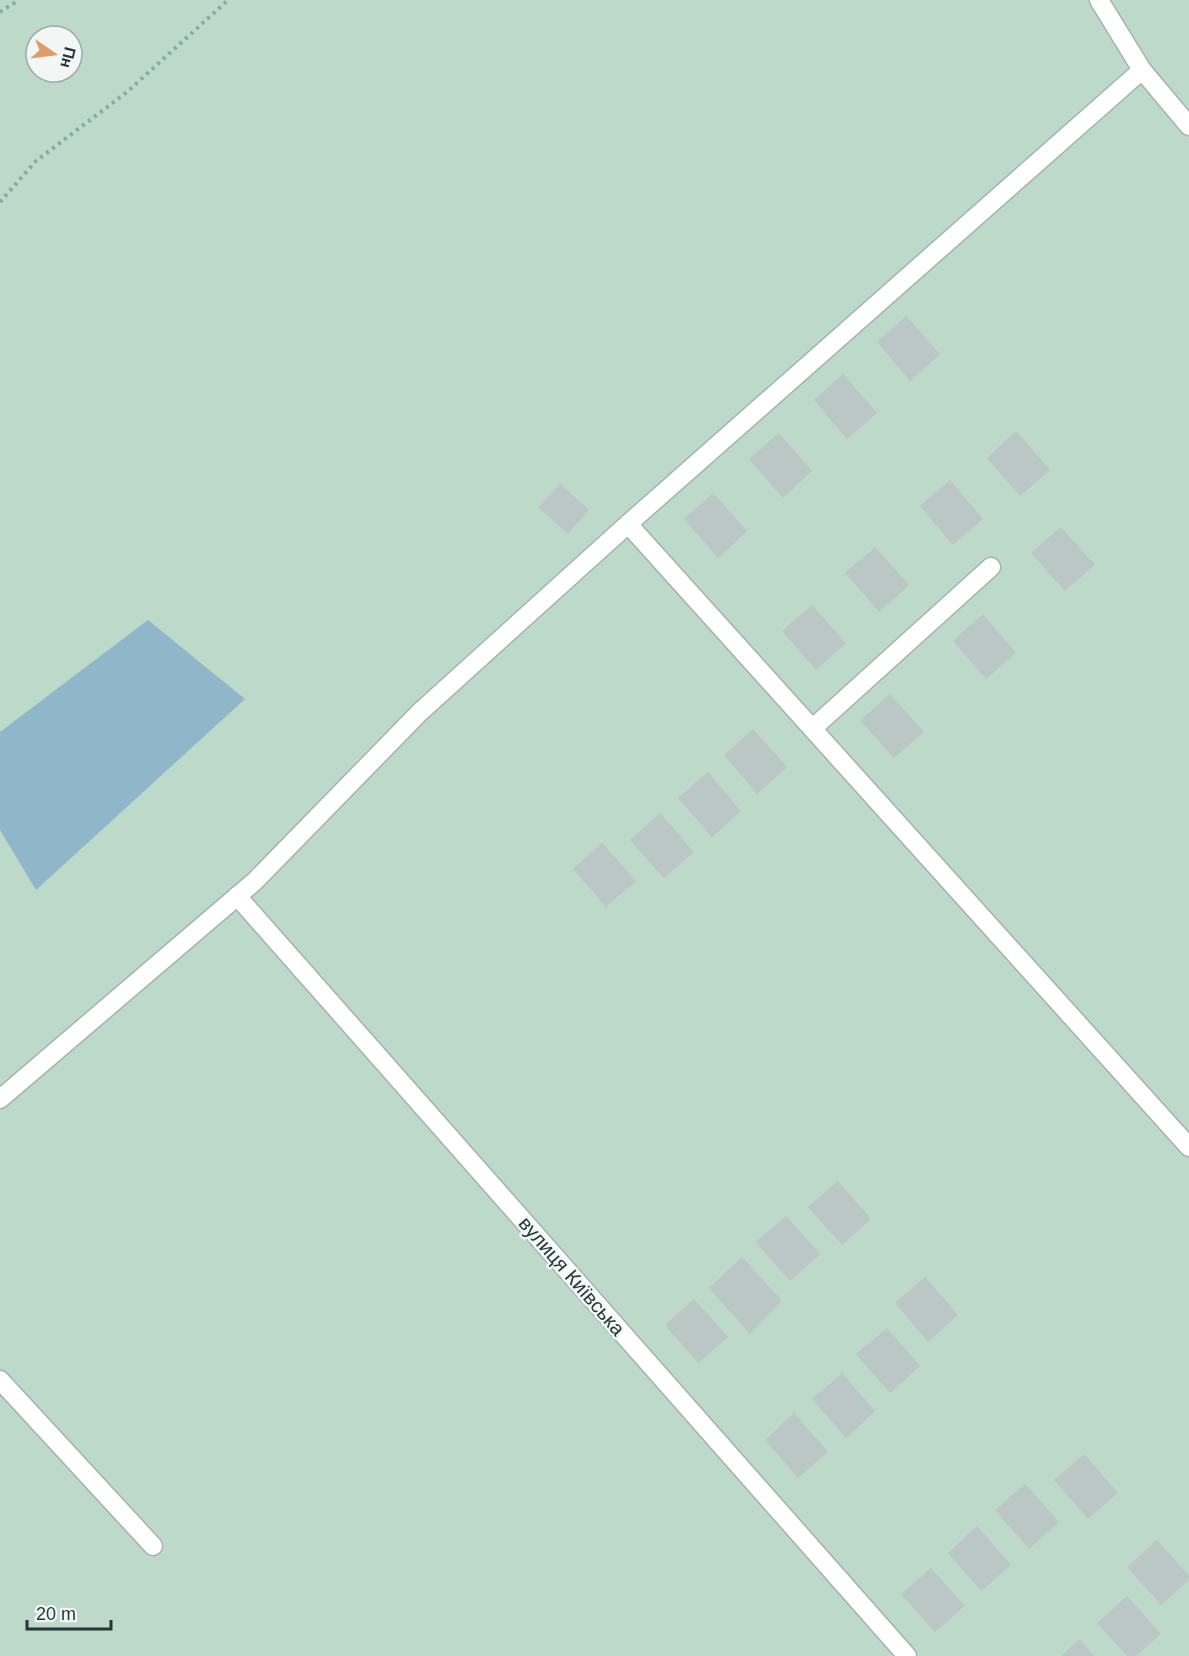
<svg xmlns="http://www.w3.org/2000/svg" width="1189" height="1656" viewBox="0 0 1189 1656" font-family="Helvetica,sans-serif">
	<style>
		.green { fill: #bdd9c9; fill-rule: evenodd }
		.water { fill: #90b7c9 }
		.building { fill: #bac7c4 }
		.lines { fill: none; stroke-linecap: round; stroke-linejoin: round }
		.street-casing { stroke: #a5b1af; stroke-width: 21 }
		.secondary-casing { stroke: #a2b4b1; stroke-width: 21 }
		.path { stroke: #86aaa4; stroke-width: 4; stroke-dasharray: 3 4.5; stroke-linecap: butt }
		.street { stroke: #fff; stroke-width: 18 }
		.secondary { stroke: #fff; stroke-width: 18 }
		.labels { text-anchor: middle; stroke-width: 5; stroke-linejoin: round; paint-order: stroke }
		.street-label { font-size: 20px; fill: #243936; stroke: #f2f7f5 }
	</style>
	<rect width="100%" height="100%" fill="#e2eae8"/>
	<path class="green" d="M0 0H1189V1656H0ZM36 36H72V72H36Z"/>
	<path class="water" d="M148 620 245 699 36 890 0 830V732Z"/>
	<path class="building" d="M906 316 940 354 910 381 877 342Z
		M843 374 877 413 847 439 814 400Z
		M1016 431 1050 470 1020 496 987 458Z
		M779 433 812 471 783 498 749 459Z
		M950 480 983 519 953 545 920 506Z
		M560 484 589 510 568 534 538 507Z
		M713 493 747 531 718 558 684 519Z
		M1061 527 1095 565 1065 591 1031 553Z
		M875 547 909 585 879 612 845 573Z
		M812 605 846 643 816 670 782 631Z
		M983 614 1016 653 986 679 953 641Z
		M890 694 924 732 894 758 860 720Z
		M753 729 787 767 757 794 724 755Z
		M708 772 741 811 712 837 678 798Z
		M660 813 694 852 664 878 630 840Z
		M602 843 636 881 606 907 573 869Z
		M838 1181 871 1219 842 1245 808 1207Z
		M786 1216 820 1254 790 1281 756 1242Z
		M742 1257 782 1301 750 1334 709 1288Z
		M925 1277 958 1315 928 1342 895 1303Z
		M694 1299 728 1337 698 1363 665 1325Z
		M887 1328 920 1366 890 1393 856 1354Z
		M842 1373 875 1411 846 1438 812 1399Z
		M794 1413 828 1452 798 1478 765 1440Z
		M1084 1454 1118 1493 1088 1519 1054 1480Z
		M1025 1484 1059 1522 1029 1549 995 1510Z
		M977 1526 1011 1565 981 1591 948 1553Z
		M1157 1540 1189 1576V1580L1161 1605 1127 1567Z
		M931 1568 965 1606 935 1632 901 1594Z
		M1127 1596 1161 1634 1136 1656H1127L1097 1623Z
		M1080 1639 1094 1656H1061Z"/>
	<g class="lines">
		<g class="street-casing">
			<path id="street" d="M1142 70 1189 126
				M628 524 1189 1147
				M813 728 991 567
				M237 896 907 1656
				M0 1380 153 1546"/>
		</g>
		<g class="secondary-casing">
			<path id="secondary" d="M0 1099 255 881 420 712 628 524 1142 70 1099 0"/>
		</g>
		<path class="path" d="M0 12 19 0
			M0 202 36 161 127 92 228 0"/>
		<use href="#street" class="street"/>
		<use href="#secondary" class="secondary"/>
	</g>
	<g class="labels">
		<g class="street-label">
			<text transform="translate(572 1276) rotate(49)" y="7">вулиця Київська</text>
		</g>
	</g>
	<g transform="translate(54 54) rotate(104)"><circle r="28" fill="#f2f7f5" stroke="#a0aba9" stroke-width="1.5"/>
	<path d="M0-4.5L10 22L0 15L-10 22Z" fill="#e19a69"/>
	<text y="-9" font-size="16" font-weight="bold" text-anchor="middle" fill="#243936">Пн</text>
	</g>
	<path d="M27 1620v9h84v-9" fill="none" stroke="#243936" stroke-width="3"/>
	<text x="36" y="1620" font-size="18" fill="#243936" stroke="#f2f7f5" stroke-width="4.5" paint-order="stroke">20 m</text>
</svg>
